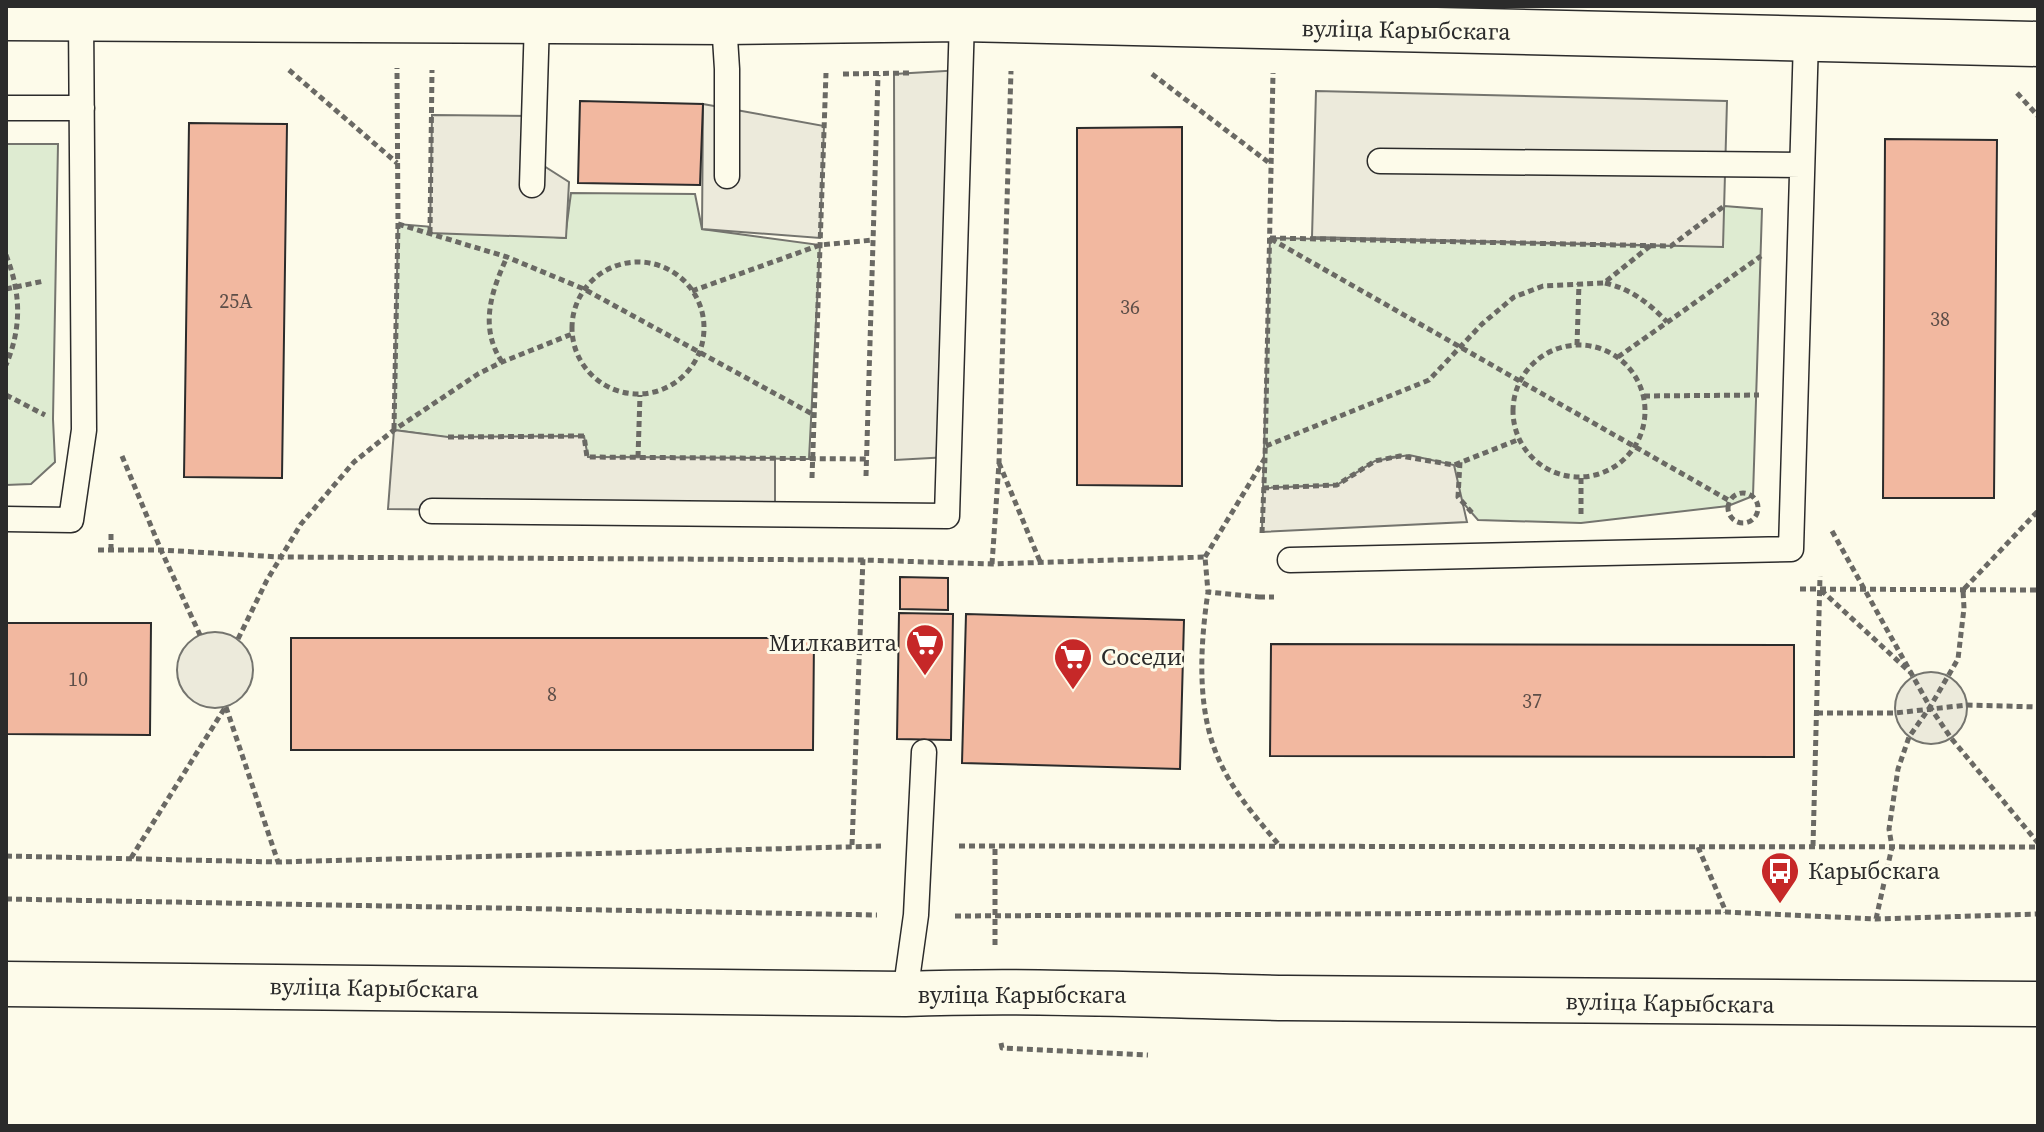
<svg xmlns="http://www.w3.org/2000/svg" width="2044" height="1132" viewBox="0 0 2044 1132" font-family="'Source Serif 4',serif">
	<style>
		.green { fill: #deebd1; stroke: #74746e; stroke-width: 2 }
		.parking { fill: #eceadb; stroke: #74746e; stroke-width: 2 }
		.building { fill: #f2b8a0; stroke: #2b2b2b; stroke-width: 2 }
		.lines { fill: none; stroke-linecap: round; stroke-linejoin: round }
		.service-casing { stroke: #2b2b2b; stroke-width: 27 }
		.minor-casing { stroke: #2b2b2b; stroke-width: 47 }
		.tertiary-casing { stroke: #2b2b2b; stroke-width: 47 }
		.path { stroke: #6a6964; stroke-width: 5; stroke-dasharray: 6 4; stroke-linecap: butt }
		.service { stroke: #fdfbea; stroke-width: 24 }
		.minor { stroke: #fdfbea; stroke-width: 44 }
		.tertiary { stroke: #fdfbea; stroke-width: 44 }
		.labels { text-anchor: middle; stroke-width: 6; stroke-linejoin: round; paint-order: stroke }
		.number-label { font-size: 20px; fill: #5d4e48 }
		.street-label { font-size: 24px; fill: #2b2b2b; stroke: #fdfbea }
		.poi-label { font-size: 24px; fill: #2b2b2b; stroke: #fdfbea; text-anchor: start }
	</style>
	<rect width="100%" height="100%" fill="#fdfbea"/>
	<path class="green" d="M6 144H58L53 419 55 462 31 484 6 485Z
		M571 193 695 194 702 229 820 245 809 459 587 457 394 430 398 224 565 238Z
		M1724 206 1762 209 1753 496 1728 506 1581 523 1478 520 1458 497 1412 456 1390 457 1364 468 1337 485 1263 488 1270 238 1671 246Z"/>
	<path class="parking" d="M962 70 949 457 895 460 894 74Z
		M1316 91 1727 101 1723 247 1312 237Z
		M703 104 824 126 820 238 702 229Z
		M432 115 535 116 533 159 569 182 566 238 430 233Z
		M394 430 448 437 584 436 588 457 775 458V514L388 509Z
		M1409 455 1454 465 1467 522 1262 532 1263 488 1337 485 1375 461Z
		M177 670a38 38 0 1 1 76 0a38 38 0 1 1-76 0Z
		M1895 708a36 36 0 1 1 72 0a36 36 0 1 1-72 0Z"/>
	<path class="building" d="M580 101 703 104 700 185 578 183Z
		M189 123 287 124 282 478 184 477Z
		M1182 127V486L1077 485V128Z
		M1885 139 1997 140 1994 498H1883Z
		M900 577 948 578V610L900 609Z
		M899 613 953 614 951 740 897 739Z
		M966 614 1184 620 1180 769 962 763Z
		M6 623H151L150 735 6 734Z
		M291 638H814L813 750H291Z
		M1271 644 1794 645V757L1270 756Z"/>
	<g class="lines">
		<g class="service-casing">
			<path id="service" d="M724 22 727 69V176
				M6 108H82
				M1380 161 1801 165
				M532 185 537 20
				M432 511 947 516 962 19
				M6 519 71 520 84 430 81 17
				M1290 560 1791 549 1806 39
				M905 994 916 915 924 752"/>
		</g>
		<g class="minor-casing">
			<path id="minor" d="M6 18 724 22 962 19 2038 44"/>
		</g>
		<g class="tertiary-casing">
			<path id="tertiary" d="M6 984 905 994C1032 989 1159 996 1287 998 1537 1001 1787 1004 2038 1004"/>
		</g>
		<path class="path" d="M289 70 397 163
			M843 74 909 73
			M1152 74 1268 162
			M2017 93 2038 116
			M398 224 507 257 584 289 814 415
			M430 233 432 70
			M1270 238 1671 246 1724 206
			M1271 239 1730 501
			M6 255C21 293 22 327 6 365
			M572 328a66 66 0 1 1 132 0a66 66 0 1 1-132 0Z
			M1605 283C1631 289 1649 303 1667 322
			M6 289 44 281
			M692 291 820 245 873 240
			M1577 345 1579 283
			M1513 411a66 66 0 1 1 132 0a66 66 0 1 1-132 0Z
			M1618 357 1761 256
			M502 362C479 327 491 292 507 257
			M6 395 45 415
			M1644 396 1759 395
			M394 429 398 224 397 68
			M448 437 584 436 587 457 866 459
			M1266 446 1429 380 1482 324 1514 297 1543 286 1604 283 1650 246
			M122 456 161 550 200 635
			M638 457 640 395
			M1460 462 1458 497 1474 515
			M999 463 1041 564
			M866 476 878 75
			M812 478 826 73
			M1263 488 1337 485 1375 461 1400 456 1454 465 1520 439
			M1728 508a15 15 0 1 1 30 0a15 15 0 1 1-30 0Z
			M1581 514V476
			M1832 531 1930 707 1951 738 2038 843
			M1262 533 1265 459
			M98 550H161L280 557 863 560 992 564 1205 557 1208 592
			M111 550V531
			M1205 557 1265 458 1273 73
			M992 564 999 463 1011 71
			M1800 589 2038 590
			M1821 590 1911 673
			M1259 595V597L1208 592C1200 646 1196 712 1220 762 1234 793 1258 820 1280 846
			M1259 597H1274
			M238 639 267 580 301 524 354 462 394 430 478 374 502 362 572 334
			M226 707 278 862
			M1817 713H1895L1967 705 2038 707
			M852 845 863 558
			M959 846 2038 847
			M1813 846 1820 576
			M1698 847 1726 912
			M6 856 278 862 881 846
			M131 858 226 706
			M6 899 877 915
			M955 916 1726 912 1876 919 2038 914
			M1876 919 1892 847 1889 829 1898 769 1909 737 1930 707 1958 659 1964 608 1963 590 2038 511
			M995 945V846
			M1001 1043 1002 1048 1148 1055"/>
		<use href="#service" class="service"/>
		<use href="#minor" class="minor"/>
		<use href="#tertiary" class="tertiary"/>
	</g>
	<defs>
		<g id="supermarket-pin" transform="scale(2)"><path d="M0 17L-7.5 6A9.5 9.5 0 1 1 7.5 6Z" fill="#c62828" stroke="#fdfbea"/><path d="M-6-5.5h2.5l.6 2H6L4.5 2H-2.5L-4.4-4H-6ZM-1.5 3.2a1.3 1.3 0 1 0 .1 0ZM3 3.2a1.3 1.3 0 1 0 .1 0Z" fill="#fff"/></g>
		<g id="bus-pin" transform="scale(2)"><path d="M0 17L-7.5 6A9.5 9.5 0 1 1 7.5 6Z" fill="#c62828" stroke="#fdfbea"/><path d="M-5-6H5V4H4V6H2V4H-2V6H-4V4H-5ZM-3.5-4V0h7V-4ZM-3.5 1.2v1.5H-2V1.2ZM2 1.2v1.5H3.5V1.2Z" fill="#fff"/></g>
	</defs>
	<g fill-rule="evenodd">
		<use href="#supermarket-pin" x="925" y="643"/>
		<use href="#supermarket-pin" x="1073" y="657"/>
		<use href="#bus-pin" x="1780" y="871"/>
	</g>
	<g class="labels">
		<g class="number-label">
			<text x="236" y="308">25А</text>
			<text x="1130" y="314">36</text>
			<text x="1940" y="326">38</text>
			<text x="78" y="686">10</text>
			<text x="552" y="701">8</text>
			<text x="1532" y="708">37</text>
		</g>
		<g class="street-label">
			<text transform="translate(1406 30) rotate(1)" y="8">вуліца Карыбскага</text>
			<text transform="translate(374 988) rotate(1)" y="8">вуліца Карыбскага</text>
			<text x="1022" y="1003">вуліца Карыбскага</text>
			<text transform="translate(1670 1003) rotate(1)" y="8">вуліца Карыбскага</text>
		</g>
		<g class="poi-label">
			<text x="897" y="651" text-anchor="end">Милкавита</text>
			<text x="1101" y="665">Соседи</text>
			<text x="1808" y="879">Карыбскага</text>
		</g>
	</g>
	<rect width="2044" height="1132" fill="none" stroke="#2b2b2b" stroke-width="16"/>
</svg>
